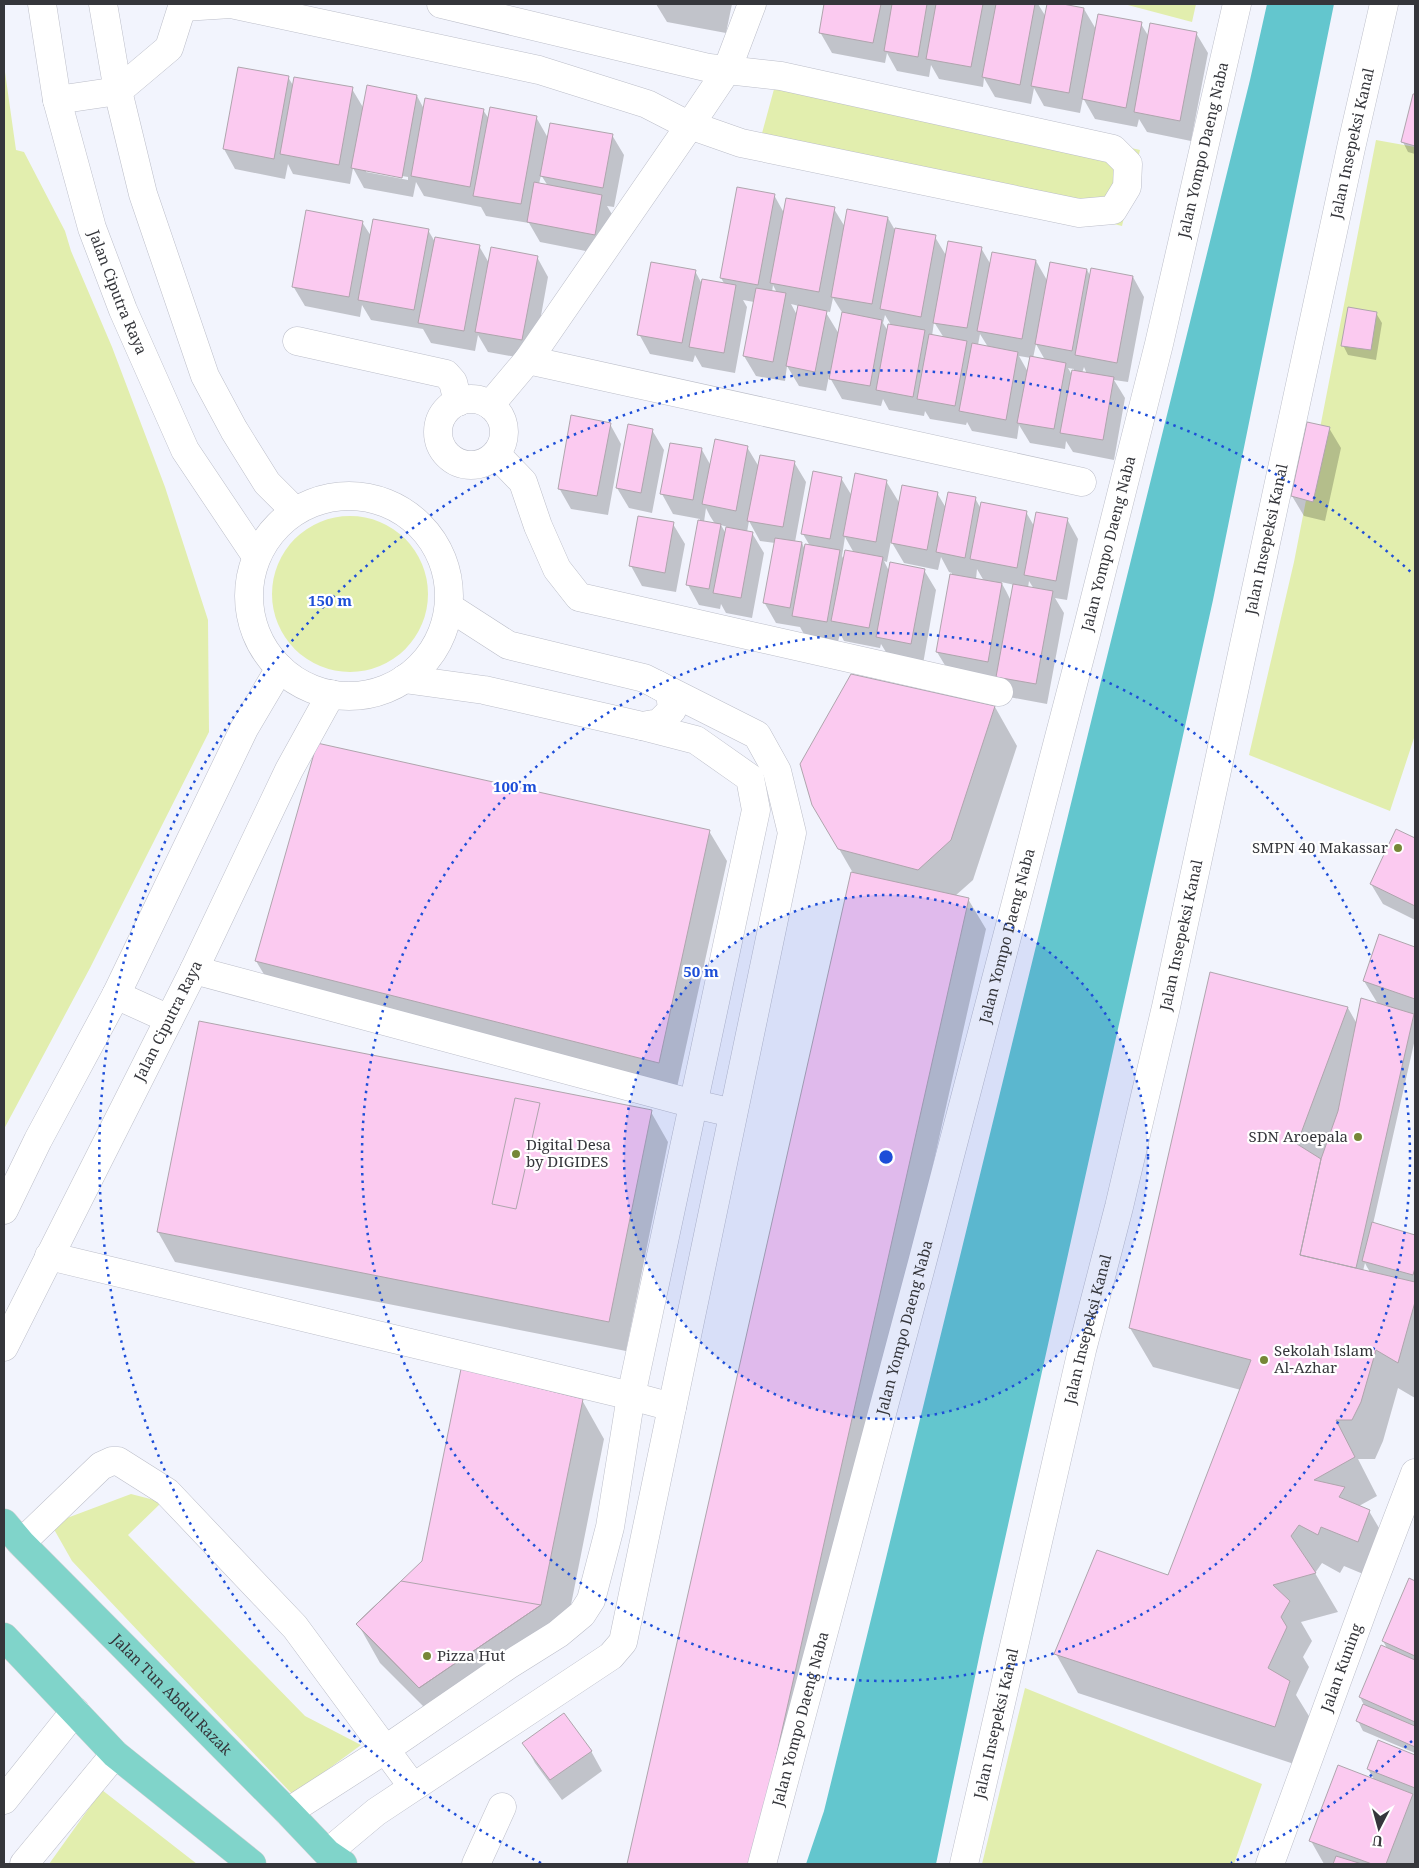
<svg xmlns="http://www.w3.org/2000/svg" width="1419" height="1868" viewBox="0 0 1419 1868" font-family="'Noto Serif',serif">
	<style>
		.green { fill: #e2eeae }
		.water { fill: #63c6ce }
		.shadow { fill: #0003; fill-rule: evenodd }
		.building { fill: #fbcaf0; stroke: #afa5ad }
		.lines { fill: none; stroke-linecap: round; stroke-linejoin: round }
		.street-casing { stroke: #bcbec9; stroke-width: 29 }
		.secondary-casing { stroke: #bcbec9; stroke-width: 29 }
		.primary-casing { stroke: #d3d3d4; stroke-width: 29 }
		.street { stroke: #fff; stroke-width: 28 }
		.secondary { stroke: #fff; stroke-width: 28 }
		.primary { stroke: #80d4ca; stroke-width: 28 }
		.ring { fill: none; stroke: #1d4ed8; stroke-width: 2.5; stroke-dasharray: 2.5 5 }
		.poi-dot { fill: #768737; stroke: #fff; stroke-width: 2 }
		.labels { text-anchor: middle; stroke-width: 4.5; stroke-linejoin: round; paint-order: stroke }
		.street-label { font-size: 15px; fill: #35363b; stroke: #fff }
		.poi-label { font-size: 15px; fill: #35363b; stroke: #fff; text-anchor: start }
		.centre { fill: #1d4ed8; stroke: #fff; stroke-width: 2.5 }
		.ring-label { font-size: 15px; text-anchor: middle; font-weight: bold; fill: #1d4ed8; stroke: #fff; stroke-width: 4.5; stroke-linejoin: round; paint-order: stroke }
	</style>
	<rect width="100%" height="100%" fill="#f2f4fd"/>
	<path class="green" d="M1124 4H1196L1192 22Z
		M4 65 16 150 24 152 65 231 71 251 112 347 165 487 208 620 209 732 90 968 4 1129Z
		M780 67 1140 150 1122 226 761 137Z
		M1376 140 1415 147V735L1390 811 1249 755 1294 562Z
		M272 594a78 78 0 1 1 156 0a78 78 0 1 1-156 0Z
		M131 1494 162 1502 128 1535 305 1716 361 1745 293 1795 72 1561 51 1524Z
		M1025 1688 1262 1784 1234 1864H982Z
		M102 1790 197 1864H49Z"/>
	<path class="water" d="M1267 4H1334L1213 600 983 1638 936 1864H806L824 1811 1101 681 1250 80Z"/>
	<path class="shadow" d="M656 4H732L726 33 667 22Z
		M825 4H1038L1046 17 1048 4H1056L1084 9 1097 31 1141 24 1149 37 1196 33 1208 53 1191 141 1147 132 1139 119 1137 127 1095 119 1083 98 1080 113 1044 106 1034 88 1031 104 995 97 984 78 983 87 939 79 931 65 929 77 897 71 887 53 885 63 832 53 820 32Z
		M239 68 288 77 294 87 352 89 364 109 417 96 424 109 483 110 489 119 536 117 548 138 612 135 624 155 614 207 607 206 613 216 606 255 540 242 529 223 486 216 481 207 424 196 416 182 413 197 364 188 353 168 350 184 293 174 288 164 285 179 235 169 224 149ZM366 170 408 177V180L366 172ZM541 175 548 186 539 184Z
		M1414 96H1415V154L1408 152 1403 142Z
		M774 195 784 213 834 209 845 227 888 218 896 232 935 237 947 257 981 248 991 265 1036 261 1048 282 1087 270 1091 277H1133L1144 297 1128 382 1114 380 1125 398 1114 460 1073 452 1066 441 1065 449 1030 443 1019 425 1017 439 972 431 967 422 966 425 930 419 925 411 924 416 889 410 883 399 881 406 842 399 829 376 826 391 799 386 787 366 785 381 756 376 744 356 754 302 743 300 747 307 735 373 702 367 695 355 693 362 650 354 639 334 695 271 702 284 725 285 721 278ZM773 285 777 293 772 292ZM833 298 843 314 839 334 825 311 830 312ZM791 304 799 306 797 315ZM885 315 891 325 888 331 883 323ZM934 322 944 338 932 336ZM980 334 988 347 978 345ZM1036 344 1045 360 1033 358ZM1019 356 1031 358 1028 372ZM1084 367 1087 374 1082 373ZM1068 368 1074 369 1072 375Z
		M362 222 371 236 428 230 435 242 479 246 489 263 537 257 548 277 533 360 488 352 478 335 475 351 431 343 423 329 371 320 362 305 360 317 305 306 293 286Z
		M1376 313 1382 323 1376 360 1348 355 1343 345Z
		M610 424 621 444 608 515 571 509 559 488Z
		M1329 428 1341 448 1325 521 1304 516 1292 496Z
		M652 430 664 450 652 513 629 508 617 488Z
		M747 447 759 467 794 462 806 482 795 542 802 543 805 550 810 546 803 534 841 478 852 496 886 481 900 504 937 493 946 508 975 498 981 509 1026 512 1034 526 1067 519 1078 539 1067 600 1055 598 1064 613 1047 704 1009 697 949 672 937 652 952 573 949 572 941 557 938 570 904 563 891 541 887 562 884 561 889 571 924 570 936 590 923 664 889 657 881 644 880 648 844 641 840 633 838 642 805 636 800 627 776 623 764 602 775 543 760 541 749 521 747 532 752 533 764 553 752 618 726 613 721 604 720 609 699 605 688 585 700 519 673 514 662 494 702 450 711 466ZM706 508 710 516 715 524 704 522ZM721 525 727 527 726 534ZM845 537 854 553 844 560 842 556ZM977 569 984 581 976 579ZM1029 581 1034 589 1028 588ZM1001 582 1015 585 1011 601 1006 591Z
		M673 524 685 544 676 592 642 586 631 566Z
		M995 707 1017 746 973 880 955 896 968 899 986 929 776 1864H628L852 873H853L813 804Z
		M709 831 727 861 676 1092 274 991 256 961Z
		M1397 831 1415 839V920L1383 904 1371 884Z
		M1380 936 1415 948V1039L1373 1224 1415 1236V1398L1398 1388 1383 1441 1375 1459H1358L1377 1496 1359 1506 1369 1511 1392 1550 1380 1581 1344 1566 1340 1573 1322 1563 1315 1573 1338 1612 1301 1622 1312 1641 1303 1657 1309 1667 1296 1695 1312 1721 1297 1765 1078 1693 1056 1654 1169 1577 1241 1390 1153 1367 1130 1328 1348 1008 1357 1024 1378 1004 1364 981ZM1365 1263 1367 1267 1370 1272 1363 1271Z
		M651 1112 668 1142 626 1351 175 1262 158 1232Z
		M582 1400 604 1439 563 1645 443 1726 380 1663 358 1624 423 1562Z
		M1410 1580 1415 1582V1753L1363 1731 1358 1721 1364 1705 1360 1697 1388 1650 1383 1641Z
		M1378 1742 1415 1757V1864H1324L1311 1841 1375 1781 1368 1769Z
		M524 1743 591 1751 602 1771 562 1800 535 1763Z"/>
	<path class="building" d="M824 4H881L873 43 819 33Z
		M892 4H927L918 57 884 51Z
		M936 4H983L971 67 926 59Z
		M996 4H1035L1020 85 982 77Z
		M1047 4H1063L1084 8 1069 93 1031 86Z
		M1098 14 1142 22 1126 108 1082 99Z
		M1150 23 1197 32 1180 121 1134 112Z
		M238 67 289 76 274 159 223 149Z
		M294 77 353 87 339 165 280 154Z
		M367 85 417 95 402 178 351 168Z
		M1413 94H1415V146L1401 142Z
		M425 98 484 109 470 187 411 176Z
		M490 107 537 116 521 204 473 196Z
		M550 123 613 134 603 188 540 176Z
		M534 182 602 195 595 235 527 222Z
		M737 187 775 194 758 285 720 278Z
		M786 198 835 207 819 292 770 283Z
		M847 209 888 217 872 304 831 297Z
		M306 210 363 221 349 297 292 287Z
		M373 219 429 229 414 310 358 300Z
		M895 228 936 235 921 317 880 309Z
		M435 237 480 245 464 331 418 323Z
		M948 241 982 247 967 328 933 323Z
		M491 247 538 256 522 340 475 332Z
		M992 252 1036 260 1022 339 977 331Z
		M651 262 696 270 682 343 637 335Z
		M1050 262 1087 269 1072 351 1035 344Z
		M1091 268 1133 276 1117 363 1075 355Z
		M702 279 736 285 724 353 689 347Z
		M756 288 786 293 773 362 743 356Z
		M798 305 827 311 815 372 786 366Z
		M1348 307 1377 312 1371 350 1341 346Z
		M842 312 882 320 870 386 829 379Z
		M888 324 925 330 913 397 876 390Z
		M929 334 967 341 955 406 917 399Z
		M972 343 1018 352 1006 420 959 411Z
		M1030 356 1066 363 1054 429 1017 423Z
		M1072 370 1114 377 1103 440 1060 433Z
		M571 415 611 423 597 496 558 489Z
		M1307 422 1330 427 1313 502 1291 496Z
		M628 424 653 429 641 493 616 488Z
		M715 439 748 446 736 511 702 504Z
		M670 443 702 448 693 500 660 494Z
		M760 455 795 461 783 527 747 521Z
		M813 471 842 477 830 539 801 534Z
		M855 473 887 480 876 542 843 536Z
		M902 485 938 492 927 550 891 543Z
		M948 492 976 497 965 558 936 552Z
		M981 502 1027 511 1017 568 970 559Z
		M1036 512 1068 518 1056 581 1024 575Z
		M638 516 674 522 665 573 629 566Z
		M698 520 721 524 709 589 686 585Z
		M726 527 753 532 741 598 713 593Z
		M775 538 802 542 790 608 763 603Z
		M805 544 840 550 827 622 792 616Z
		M845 550 883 557 869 628 831 621Z
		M890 562 925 569 911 644 876 637Z
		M950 574 1002 583 988 662 936 652Z
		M1013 584 1053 591 1036 684 996 677Z
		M851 674 995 706 951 840 918 870 838 849 812 805 800 764Z
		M317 743 710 830 659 1063 255 961Z
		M1396 829 1415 838V906L1370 884Z
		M851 872 969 898 752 1864H627Z
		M1379 934 1415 947V999L1363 981Z
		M1210 972 1348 1007 1297 1144 1321 1159 1300 1255 1415 1282V1302L1398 1363 1376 1350 1361 1402 1352 1420H1336L1355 1457 1314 1480 1345 1487 1339 1497 1370 1510 1358 1542 1321 1527 1318 1535 1299 1525 1291 1536 1316 1573 1273 1585 1290 1601 1281 1617 1287 1627 1268 1668 1290 1681 1275 1727 1054 1654 1097 1550 1168 1575 1251 1360 1129 1328Z
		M1361 998 1414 1014 1356 1268 1300 1255 1321 1159 1338 1111Z
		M199 1021 652 1110 609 1322 157 1232Z
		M515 1098 540 1103 516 1209 492 1204Z
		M1372 1222 1415 1235V1268L1413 1275 1362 1261Z
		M461 1369 583 1399 541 1605 419 1688 356 1624 422 1561Z
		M1409 1578 1415 1581V1656L1382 1641Z
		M401 1581 541 1605 419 1688 356 1624Z
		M1381 1645 1415 1660V1722L1359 1697Z
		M1363 1704 1415 1726V1747L1356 1721Z
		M564 1713 592 1751 550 1780 522 1743Z
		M1378 1740 1415 1755V1788L1367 1769Z
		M1338 1765 1413 1794 1386 1864H1372L1309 1841Z
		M1336 1856 1362 1864H1333Z"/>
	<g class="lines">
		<g class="street-casing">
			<g id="street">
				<path id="s1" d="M42 4 57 100 92 228 123 310 185 450 256 556"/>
				<path d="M103 4 118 91 143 194 205 376 234 430 267 483 295 511"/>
				<path d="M183 7 231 4 539 70 647 104 684 123 741 143 1079 213 1113 210 1127 187 1128 164 1113 149 781 76 709 68 441 4"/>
				<path d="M57 100 118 91 169 48 183 4"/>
				<path d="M297 341 446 374 453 382 458 402"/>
				<path d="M528 360 1082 482"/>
				<circle cx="471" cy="432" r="33"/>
				<path d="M490 405 528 360 690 125 727 70 752 4"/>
				<path d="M496 454 523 482 538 526 557 569 579 597 999 692"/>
				<circle cx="349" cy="596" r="100"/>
				<path d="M404 679 484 690 642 726 659 723 672 710 670 692 656 684"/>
				<path d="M194 970 694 1104 733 1113"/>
				<path d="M116 995 169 1019"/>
				<path d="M4 1210 38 1140 116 995 244 729 280 668"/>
				<path d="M49 1256 631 1396 672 1407"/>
				<path id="s2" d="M4 1347 194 970 289 770 331 694"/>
				<path d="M21 1543 101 1466 112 1461H118L167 1492 295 1627 413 1787"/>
				<path d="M4 1800 75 1711"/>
				<path d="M288 1812 386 1749 507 1666 558 1634 582 1614 591 1600 610 1527 631 1396 756 810 750 778 696 740 642 726"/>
				<path d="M327 1853 376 1812 611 1656 623 1642 792 833 777 771 757 735 644 678 508 645 449 607"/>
				<path d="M24 1864 115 1754"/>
				<path d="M476 1864 502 1807"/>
				<path id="s3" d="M1270 1864 1368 1596 1415 1473"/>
			</g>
		</g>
		<g class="secondary-casing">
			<g id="secondary">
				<path id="s4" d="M762 1864 922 1263 1087 630 1159 344 1237 4"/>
				<path id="s5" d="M964 1864 1082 1350 1119 1207 1166 1007 1351 148 1384 4"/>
			</g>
		</g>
		<g class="primary-casing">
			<g id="primary">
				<path id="s6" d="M4 1523 21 1543 288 1812 327 1853 343 1864"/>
				<path d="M4 1637 115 1754 252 1864"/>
			</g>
		</g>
		<use href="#street" class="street"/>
		<use href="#secondary" class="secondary"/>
		<use href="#primary" class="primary"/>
	</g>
	<circle cx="886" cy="1157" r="262" fill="#1d4ed8" fill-opacity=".12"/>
	<g class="ring">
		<circle cx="886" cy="1157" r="262"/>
		<circle cx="886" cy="1157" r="524"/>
		<path d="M1412 1741A786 786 0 0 1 1231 1863M541 1863A786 786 0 1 1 1412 573"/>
	</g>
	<g class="poi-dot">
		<circle cx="1398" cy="848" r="5"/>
		<circle cx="1358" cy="1137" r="5"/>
		<circle cx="516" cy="1154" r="5"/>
		<circle cx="1264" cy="1360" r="5"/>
		<circle cx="427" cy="1656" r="5"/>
	</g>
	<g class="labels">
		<g class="street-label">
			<text dy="5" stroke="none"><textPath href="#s5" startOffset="1764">Jalan Insepeksi Kanal</textPath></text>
			<text dy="5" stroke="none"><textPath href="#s4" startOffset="1770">Jalan Yompo Daeng Naba</textPath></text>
			<text dy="5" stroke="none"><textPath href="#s1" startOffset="299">Jalan Ciputra Raya</textPath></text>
			<text dy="5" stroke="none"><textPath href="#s5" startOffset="1359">Jalan Insepeksi Kanal</textPath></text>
			<text dy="5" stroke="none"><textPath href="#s4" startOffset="1365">Jalan Yompo Daeng Naba</textPath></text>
			<text dy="5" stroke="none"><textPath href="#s4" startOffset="960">Jalan Yompo Daeng Naba</textPath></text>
			<text dy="5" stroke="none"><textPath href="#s5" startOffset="954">Jalan Insepeksi Kanal</textPath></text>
			<text dy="5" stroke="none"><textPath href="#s2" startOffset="365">Jalan Ciputra Raya</textPath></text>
			<text dy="5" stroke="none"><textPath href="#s4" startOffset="555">Jalan Yompo Daeng Naba</textPath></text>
			<text dy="5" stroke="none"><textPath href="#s5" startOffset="549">Jalan Insepeksi Kanal</textPath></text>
			<text dy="5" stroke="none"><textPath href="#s3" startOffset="209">Jalan Kuning</textPath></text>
			<text dy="5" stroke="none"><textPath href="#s6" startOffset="240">Jalan Tun Abdul Razak</textPath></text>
			<text dy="5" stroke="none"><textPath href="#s4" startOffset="150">Jalan Yompo Daeng Naba</textPath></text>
			<text dy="5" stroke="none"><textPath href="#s5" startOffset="144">Jalan Insepeksi Kanal</textPath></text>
		</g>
		<g class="poi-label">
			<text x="1388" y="853" text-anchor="end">SMPN 40 Makassar</text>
			<text x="1348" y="1142" text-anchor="end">SDN Aroepala</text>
			<text x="526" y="1150">Digital Desa<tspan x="526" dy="17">by DIGIDES</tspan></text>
			<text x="1274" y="1356">Sekolah Islam<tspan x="1274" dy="17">Al-Azhar</tspan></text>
			<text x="437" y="1661">Pizza Hut</text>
		</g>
	</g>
	<circle cx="886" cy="1157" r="8" class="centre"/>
	<g class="ring-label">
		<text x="330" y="606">150 m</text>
		<text x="515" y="792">100 m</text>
		<text x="701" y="977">50 m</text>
	</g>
	<rect width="1419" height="1868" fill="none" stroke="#35363b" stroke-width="10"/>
	<g transform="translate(1379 1828) rotate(186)" stroke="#ffffff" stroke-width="4" paint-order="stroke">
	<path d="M0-4L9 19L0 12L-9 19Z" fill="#35363b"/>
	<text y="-8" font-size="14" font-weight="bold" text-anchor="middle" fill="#35363b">U</text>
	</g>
</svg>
